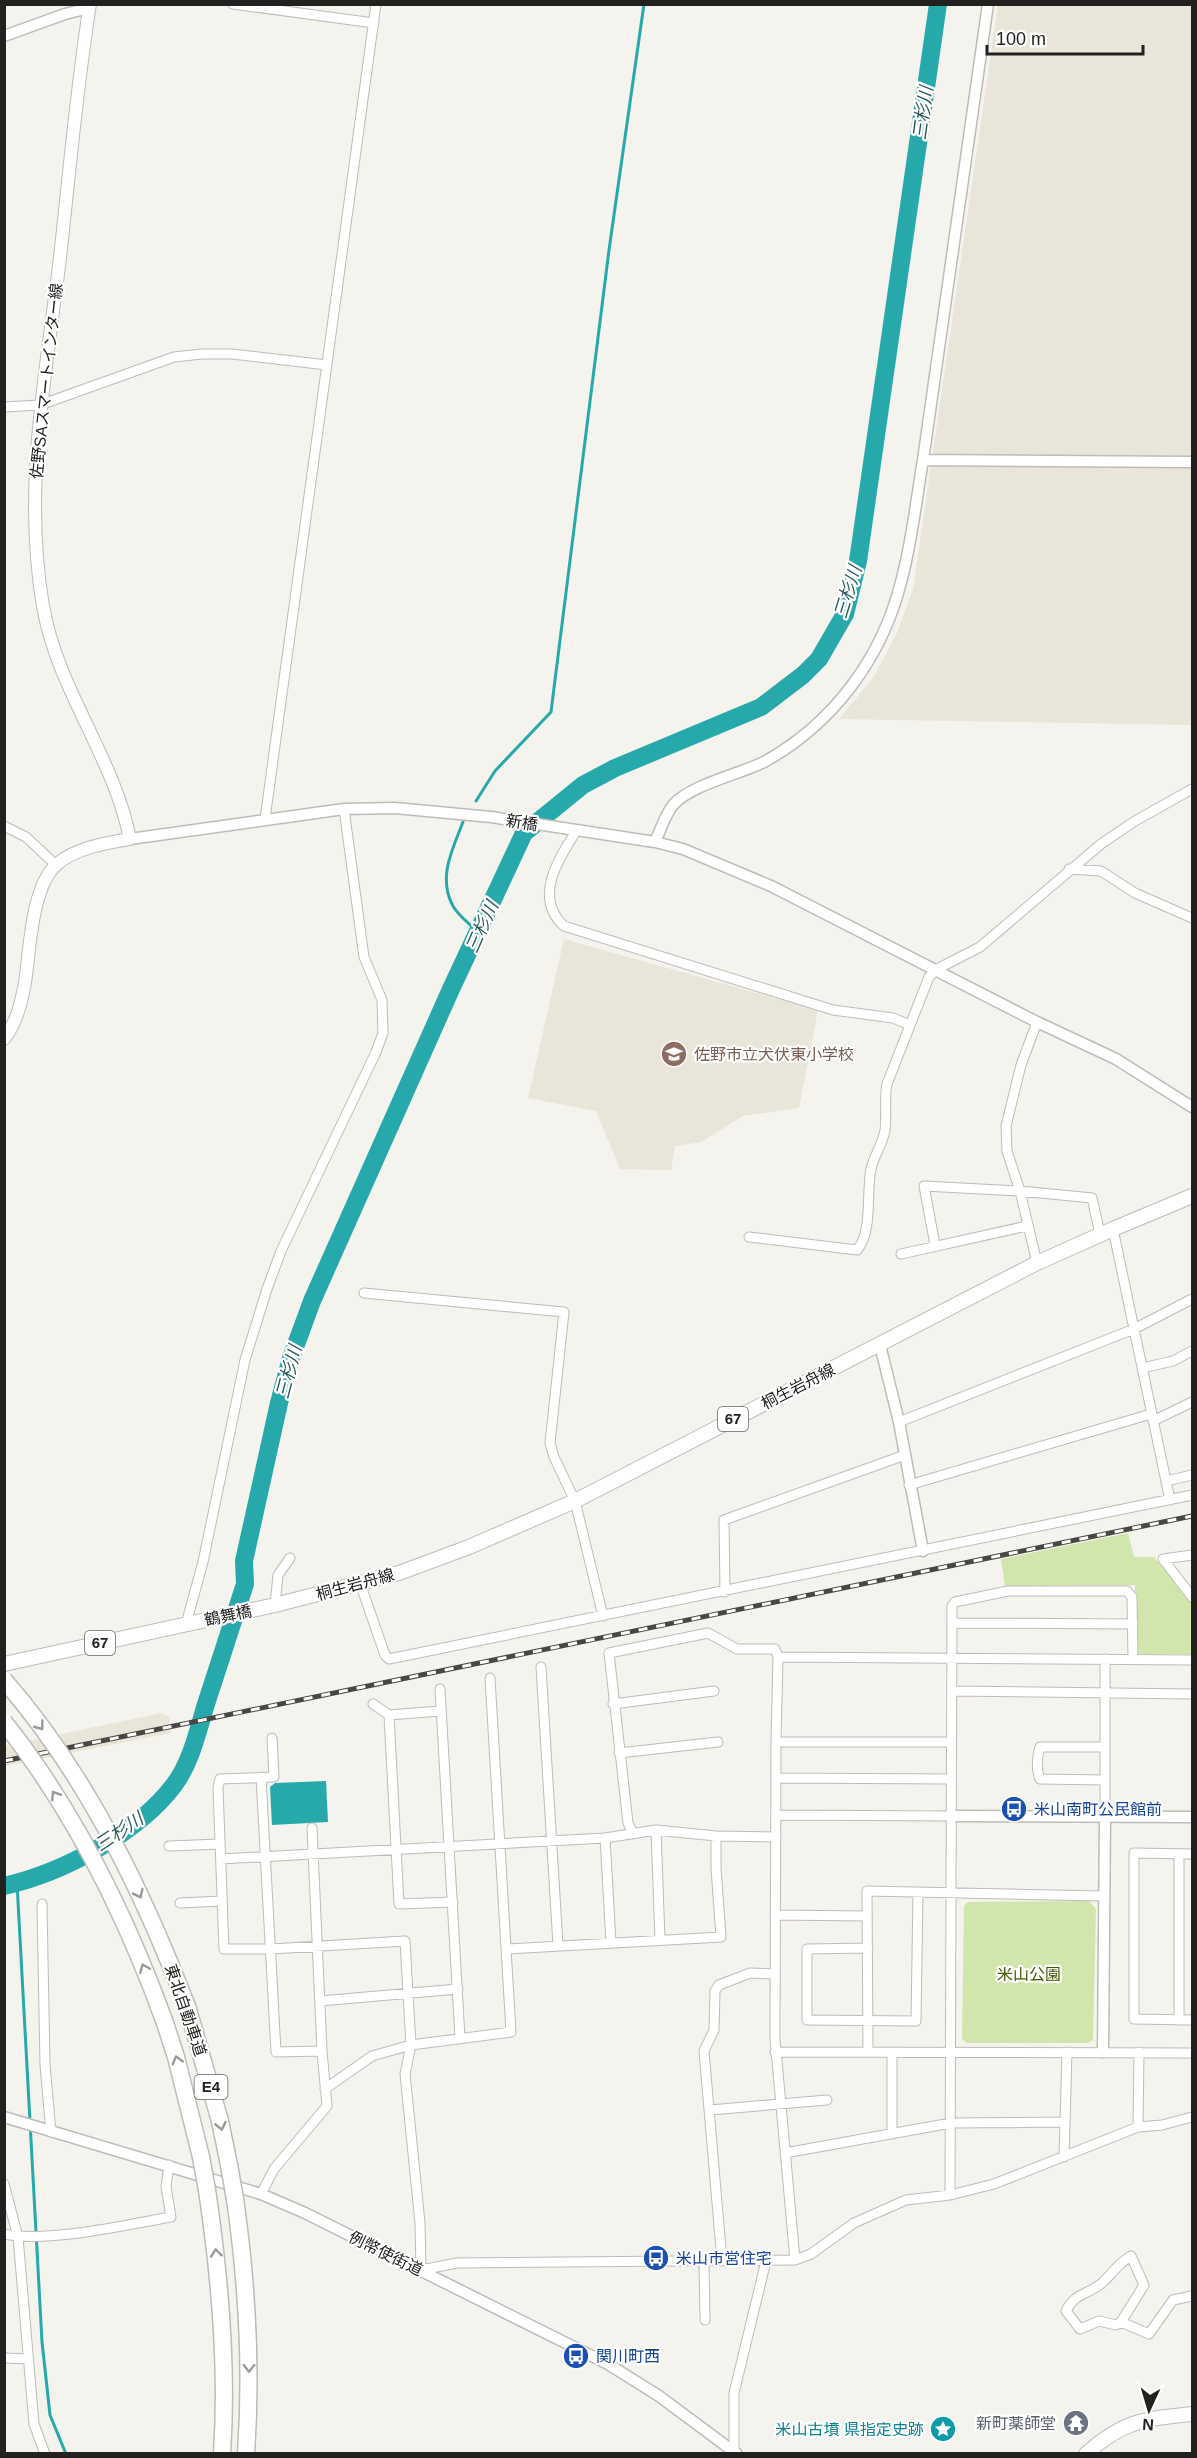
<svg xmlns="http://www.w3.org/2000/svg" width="1197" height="2458" viewBox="0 0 1197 2458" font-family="Helvetica,'Noto Sans JP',sans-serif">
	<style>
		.built { fill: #e9e6d9 }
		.green { fill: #d0e6ad }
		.water { fill: #27a9ac }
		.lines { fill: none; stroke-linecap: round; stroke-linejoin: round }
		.stream { stroke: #27a9ac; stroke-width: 3 }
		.river { stroke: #27a9ac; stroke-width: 18 }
		.minor-casing { stroke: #bebcb7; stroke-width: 11 }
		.tertiary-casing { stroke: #bebcb7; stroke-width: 13 }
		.secondary-casing { stroke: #bebcb7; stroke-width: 14 }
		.primary-casing { stroke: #bebcb7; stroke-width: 16 }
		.motorway-casing { stroke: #bebcb7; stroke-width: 19 }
		.minor { stroke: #fff; stroke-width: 9 }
		.tertiary { stroke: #fff; stroke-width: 10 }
		.secondary { stroke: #fff; stroke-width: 12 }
		.primary { stroke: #fff; stroke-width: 14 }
		.motorway { stroke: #fff; stroke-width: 16 }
		.rail-casing { stroke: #484744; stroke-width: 5 }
		.rail { stroke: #fff; stroke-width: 3; stroke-dasharray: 9; stroke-linecap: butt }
		.motorway-bridge-casing { stroke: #bebcb7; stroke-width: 19; stroke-linecap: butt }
		.motorway-bridge { stroke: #fff; stroke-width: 16 }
		.oneway { stroke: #9c9b9a }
		.labels { text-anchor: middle; stroke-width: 4.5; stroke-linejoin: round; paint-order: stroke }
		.shield { fill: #fff; stroke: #646462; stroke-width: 1.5 }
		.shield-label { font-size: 15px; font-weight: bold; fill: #22211f }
		.street-label { font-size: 16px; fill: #22211f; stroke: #fff }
		.education-label { font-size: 16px; fill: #785e54; stroke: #fff; text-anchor: start }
		.transit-label { font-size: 16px; fill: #164399; stroke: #fff; text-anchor: start }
		.park-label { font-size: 16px; fill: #445b02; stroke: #fff }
		.worship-label { font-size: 16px; fill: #5b616d; stroke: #fff; text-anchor: end }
		.culture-label { font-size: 16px; fill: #0d838f; stroke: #fff; text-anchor: end }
		.water-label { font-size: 18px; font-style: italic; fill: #275a5b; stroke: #fff }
	</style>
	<rect width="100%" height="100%" fill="#f4f3ed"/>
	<path class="built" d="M998 5H1192V725L839 719 873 678 897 633 913 589Z
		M564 939 818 1010 799 1108 743 1116 701 1142 675 1146 671 1170 620 1169 596 1111 528 1098Z
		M162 1713 169 1717 171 1733 5 1766 4 1746Z"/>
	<path class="green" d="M1128 1533 1134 1557H1154L1192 1603V1654H1138L1136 1651 1135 1585 1005 1586 1001 1559Z
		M1089 1901 1096 1909 1093 2040 1088 2043H967L962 2039 964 1906 968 1902Z"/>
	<path class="water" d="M326 1781 328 1822 272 1825 270 1787 275 1783Z"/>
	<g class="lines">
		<path class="stream" d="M476 801 495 771 551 712 609 250 644 4
			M463 822C453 848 438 876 452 904 456 914 470 924 478 932
			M17 1883 42 2342 50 2415 66 2454"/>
		<path class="river" d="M4 1886C62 1873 138 1833 174 1785 192 1761 198 1729 207 1701 220 1662 232 1623 245 1584L244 1561 279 1403 291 1358 312 1301 451 989 524 833 583 785 615 768 761 707 803 675 819 659 845 614 858 561 938 4"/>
		<g class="minor-casing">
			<path id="minor" d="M233 4 374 23
				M4 407 40 405 174 357 202 354H232L327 365
				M265 819 376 4
				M4 826 26 837 56 865
				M577 830C558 859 533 898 564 926L833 1010 893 1018 910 1025
				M1069 869 1101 871 1135 893 1192 918
				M1037 1022 1021 1065 1006 1126 1007 1151 1020 1191 1037 1263
				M1113 1229 1170 1500
				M749 1237 857 1250C873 1232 866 1192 871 1169 874 1155 883 1144 885 1130 887 1115 884 1099 887 1084L929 977 937 969 980 947 1101 844 1135 821 1192 789
				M935 1245 924 1186 1020 1191 1092 1198 1100 1234
				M901 1254 1027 1226
				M364 1293 564 1312 550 1443 554 1457 575 1501 603 1616
				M1142 1368 1173 1361 1192 1351
				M1153 1421 1192 1402
				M899 1422 1134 1329 1192 1299
				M1166 1481 1192 1475
				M909 1485 1151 1414
				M1192 1555 1163 1559 1192 1597
				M360 1583 385 1655 389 1659 1192 1495
				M725 1592 724 1520 905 1455
				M275 1605 278 1575 290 1558
				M952 1623 1133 1624
				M186 1624 203 1562 245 1360 267 1289 281 1251 376 1052 383 1033 382 1000 364 957 344 809
				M778 1657 1192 1660
				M541 1667 558 1945
				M440 1689 460 2038
				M952 1691 1192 1694
				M373 1704 389 1715 440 1711
				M613 1704 714 1691
				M389 1715 399 1904 453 1902
				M272 1738 274 1777 220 1779 218 1788 224 1949H271L405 1941 411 2045 405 2074 420 2223 421 2270 457 2263 795 2260 811 2254 854 2223 906 2200 950 2195 994 2184 1138 2127 1162 2125 1192 2117
				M776 1742H951
				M619 1753 718 1742
				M261 1777 276 2052 322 2051
				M776 1778 951 1779
				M1105 1780 1040 1779C1036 1770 1037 1756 1040 1747H1105
				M776 1815 951 1816
				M1105 1817V1659
				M656 1830 660 1940
				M633 1833 628 1823 609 1653 708 1633 737 1649H775L778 1657 776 1742 775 2039 795 2260
				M605 1838 611 1942
				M169 1846 220 1844
				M1192 1854 1134 1853V2019L1192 2020
				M221 1859 605 1838 656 1830 716 1836 776 1837
				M180 1903 222 1901
				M42 1904 45 2065 51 2132
				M775 1915 867 1916
				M868 1948 807 1949V2020L916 2021 918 1892
				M507 1949 721 1937 716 1868V1836
				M320 2001 458 1989
				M1179 2020V1854
				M775 2052 1192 2053
				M868 2052 867 1891 1103 1896
				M325 2089 372 2056 411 2045 511 2032 490 1678
				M710 2110 827 2100
				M1138 2127 1139 2052
				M892 2134V2052
				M785 2153 951 2123 1065 2122
				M1064 2157 1067 2052
				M4 2184 18 2237 34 2424 45 2454
				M261 2194 274 2169 327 2106 322 2051 312 1828
				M950 2195 952 1606 955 1602 1008 1591H1127L1132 1597 1133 1659
				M4 2234C49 2243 124 2225 171 2217L166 2187 169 2165
				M722 2261 704 2051 714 2030 715 1991 719 1985 750 1973 774 1974
				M704 2262 705 2320
				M1121 2322 1144 2285 1131 2256C1117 2264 1114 2272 1103 2282 1089 2295 1075 2292 1066 2311L1080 2329 1099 2321 1116 2325 1121 2322 1149 2334 1173 2300 1192 2296
				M4 2358 28 2359
				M734 2451V2393L766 2261"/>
		</g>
		<g class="tertiary-casing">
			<path id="tertiary" d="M988 4 923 460 1192 462
				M4 36 65 14 89 8
				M130 839 344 809 395 808 491 817 655 842 683 849 771 886 1037 1022 1116 1059 1192 1107
				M655 842C661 829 665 815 673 805 690 785 740 774 764 762 833 724 882 658 901 582 912 542 916 501 923 460
				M880 1345 899 1422 923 1551
				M951 1816 1192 1817
				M1103 2052 1105 1817
				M4 2117 261 2194 305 2213 608 2364 659 2396 737 2454"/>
		</g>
		<g class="secondary-casing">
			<path id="secondary" d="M4 1039C17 1022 21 1003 25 983 30 950 31 887 57 864 75 848 106 843 130 839 114 757 57 689 43 606 23 490 45 380 59 266 69 179 76 91 90 4"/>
		</g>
		<g class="primary-casing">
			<path id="primary" d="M4 1664 275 1605 399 1573 469 1547 575 1501 1037 1263 1113 1229 1192 1196
				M1086 2454C1123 2420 1145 2419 1192 2414"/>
		</g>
		<g class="motorway-casing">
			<path id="motorway" d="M188 2009 220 2121 229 2165
				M165 2023 176 2057 201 2157
				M207 2190C220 2277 228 2365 222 2454
				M235 2199C247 2283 252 2368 246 2454"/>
		</g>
		<use href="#minor" class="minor"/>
		<use href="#tertiary" class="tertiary"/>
		<use href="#secondary" class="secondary"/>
		<use href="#primary" class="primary"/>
		<use href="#motorway" class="motorway"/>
		<g class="rail-casing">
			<path id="rail" d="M4 1761 1192 1516"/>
		</g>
		<use href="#rail" class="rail"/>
		<g class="motorway-bridge-casing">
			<path id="motorway-bridge" d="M4 1680C87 1775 143 1892 188 2009
				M4 1722C75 1812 126 1915 165 2023
				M201 2157 207 2190
				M229 2165 235 2199"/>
		</g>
		<use href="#motorway-bridge" class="motorway-bridge"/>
	</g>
	<defs><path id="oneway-chevron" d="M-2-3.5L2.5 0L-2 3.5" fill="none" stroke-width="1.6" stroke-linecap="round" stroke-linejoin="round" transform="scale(1.5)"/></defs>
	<g class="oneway">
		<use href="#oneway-chevron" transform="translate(40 1726) rotate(53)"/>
		<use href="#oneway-chevron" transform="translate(55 1795) rotate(-122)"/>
		<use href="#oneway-chevron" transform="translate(139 1894) rotate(64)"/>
		<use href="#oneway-chevron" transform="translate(144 1968) rotate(-112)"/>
		<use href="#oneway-chevron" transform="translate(177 2060) rotate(-106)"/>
		<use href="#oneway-chevron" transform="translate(221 2126) rotate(77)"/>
		<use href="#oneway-chevron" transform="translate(216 2253) rotate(-96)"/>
		<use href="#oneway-chevron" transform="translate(249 2368) rotate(91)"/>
	</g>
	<defs>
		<g id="school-disc" transform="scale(1.35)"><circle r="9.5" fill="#8d6e63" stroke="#fff"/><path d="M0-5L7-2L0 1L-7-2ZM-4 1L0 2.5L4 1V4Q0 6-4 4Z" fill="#fff"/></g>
		<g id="bus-disc" transform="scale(1.35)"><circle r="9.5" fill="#1a4fb4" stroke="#fff"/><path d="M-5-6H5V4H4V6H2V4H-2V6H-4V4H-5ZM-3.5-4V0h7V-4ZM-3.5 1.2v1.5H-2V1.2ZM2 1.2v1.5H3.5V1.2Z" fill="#fff"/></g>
		<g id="temple-disc" transform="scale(1.35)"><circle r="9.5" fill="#6b7280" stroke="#fff"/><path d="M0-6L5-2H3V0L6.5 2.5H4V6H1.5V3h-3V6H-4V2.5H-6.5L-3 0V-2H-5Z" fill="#fff"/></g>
		<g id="sight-disc" transform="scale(1.35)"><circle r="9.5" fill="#0f9aa8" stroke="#fff"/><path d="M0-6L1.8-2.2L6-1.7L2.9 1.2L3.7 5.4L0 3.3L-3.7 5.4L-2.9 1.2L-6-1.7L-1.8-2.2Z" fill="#fff"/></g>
	</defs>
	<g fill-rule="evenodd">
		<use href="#school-disc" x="674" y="1054"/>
		<use href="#bus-disc" x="1014" y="1809"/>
		<use href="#bus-disc" x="656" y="2258"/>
		<use href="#bus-disc" x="576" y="2356"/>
		<use href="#temple-disc" x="1076" y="2423"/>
		<use href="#sight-disc" x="943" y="2429"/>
	</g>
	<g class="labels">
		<g class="shield">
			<rect x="718" y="1407" width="30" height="24" rx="4.5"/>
			<rect x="85" y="1631" width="30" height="24" rx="4.5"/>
			<rect x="194.5" y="2075" width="33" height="24" rx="4.5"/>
		</g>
		<g class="shield-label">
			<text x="733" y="1424">67</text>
			<text x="100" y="1648">67</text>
			<text x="211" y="2092">E4</text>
		</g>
		<g class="street-label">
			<text transform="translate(46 381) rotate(-84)" y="6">佐野SAスマートインター線</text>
			<text transform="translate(522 822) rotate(9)" y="6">新橋</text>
			<text transform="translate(798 1386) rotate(-27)" y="6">桐生岩舟線</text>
			<text transform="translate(355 1584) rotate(-15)" y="6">桐生岩舟線</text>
			<text transform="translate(228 1615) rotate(-12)" y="6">鶴舞橋</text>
			<text transform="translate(186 2010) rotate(71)" y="6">東北自動車道</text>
			<text transform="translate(386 2253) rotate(26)" y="6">例幣使街道</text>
		</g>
		<g class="education-label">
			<text x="694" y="1060">佐野市立犬伏東小学校</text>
		</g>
		<g class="transit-label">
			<text x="1034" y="1815">米山南町公民館前</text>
			<text x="676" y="2264">米山市営住宅</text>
			<text x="596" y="2362">関川町西</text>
		</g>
		<g class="park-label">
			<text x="1029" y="1980">米山公園</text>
		</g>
		<g class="worship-label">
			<text x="1056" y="2429">新町薬師堂</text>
		</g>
		<g class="culture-label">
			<text x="924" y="2435">米山古墳 県指定史跡</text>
		</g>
		<g class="water-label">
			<text transform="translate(923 113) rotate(-82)" y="6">三杉川</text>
			<text transform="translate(848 592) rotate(-73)" y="6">三杉川</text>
			<text transform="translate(482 927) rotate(-66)" y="6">三杉川</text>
			<text transform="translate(289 1372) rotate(-75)" y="6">三杉川</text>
			<text transform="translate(119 1832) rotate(-34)" y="6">三杉川</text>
		</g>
	</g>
	<rect width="1197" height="2458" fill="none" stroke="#22211f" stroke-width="12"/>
	<g transform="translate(1149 2410) rotate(184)" stroke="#ffffff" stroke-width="4.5" paint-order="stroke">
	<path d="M0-4.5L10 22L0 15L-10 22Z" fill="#22211f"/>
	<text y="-9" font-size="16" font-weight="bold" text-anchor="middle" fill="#22211f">N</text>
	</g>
	<path d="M987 45v9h156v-9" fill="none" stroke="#22211f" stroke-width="3"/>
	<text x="996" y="45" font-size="18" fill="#22211f" stroke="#ffffff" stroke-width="4.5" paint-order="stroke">100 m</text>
</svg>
